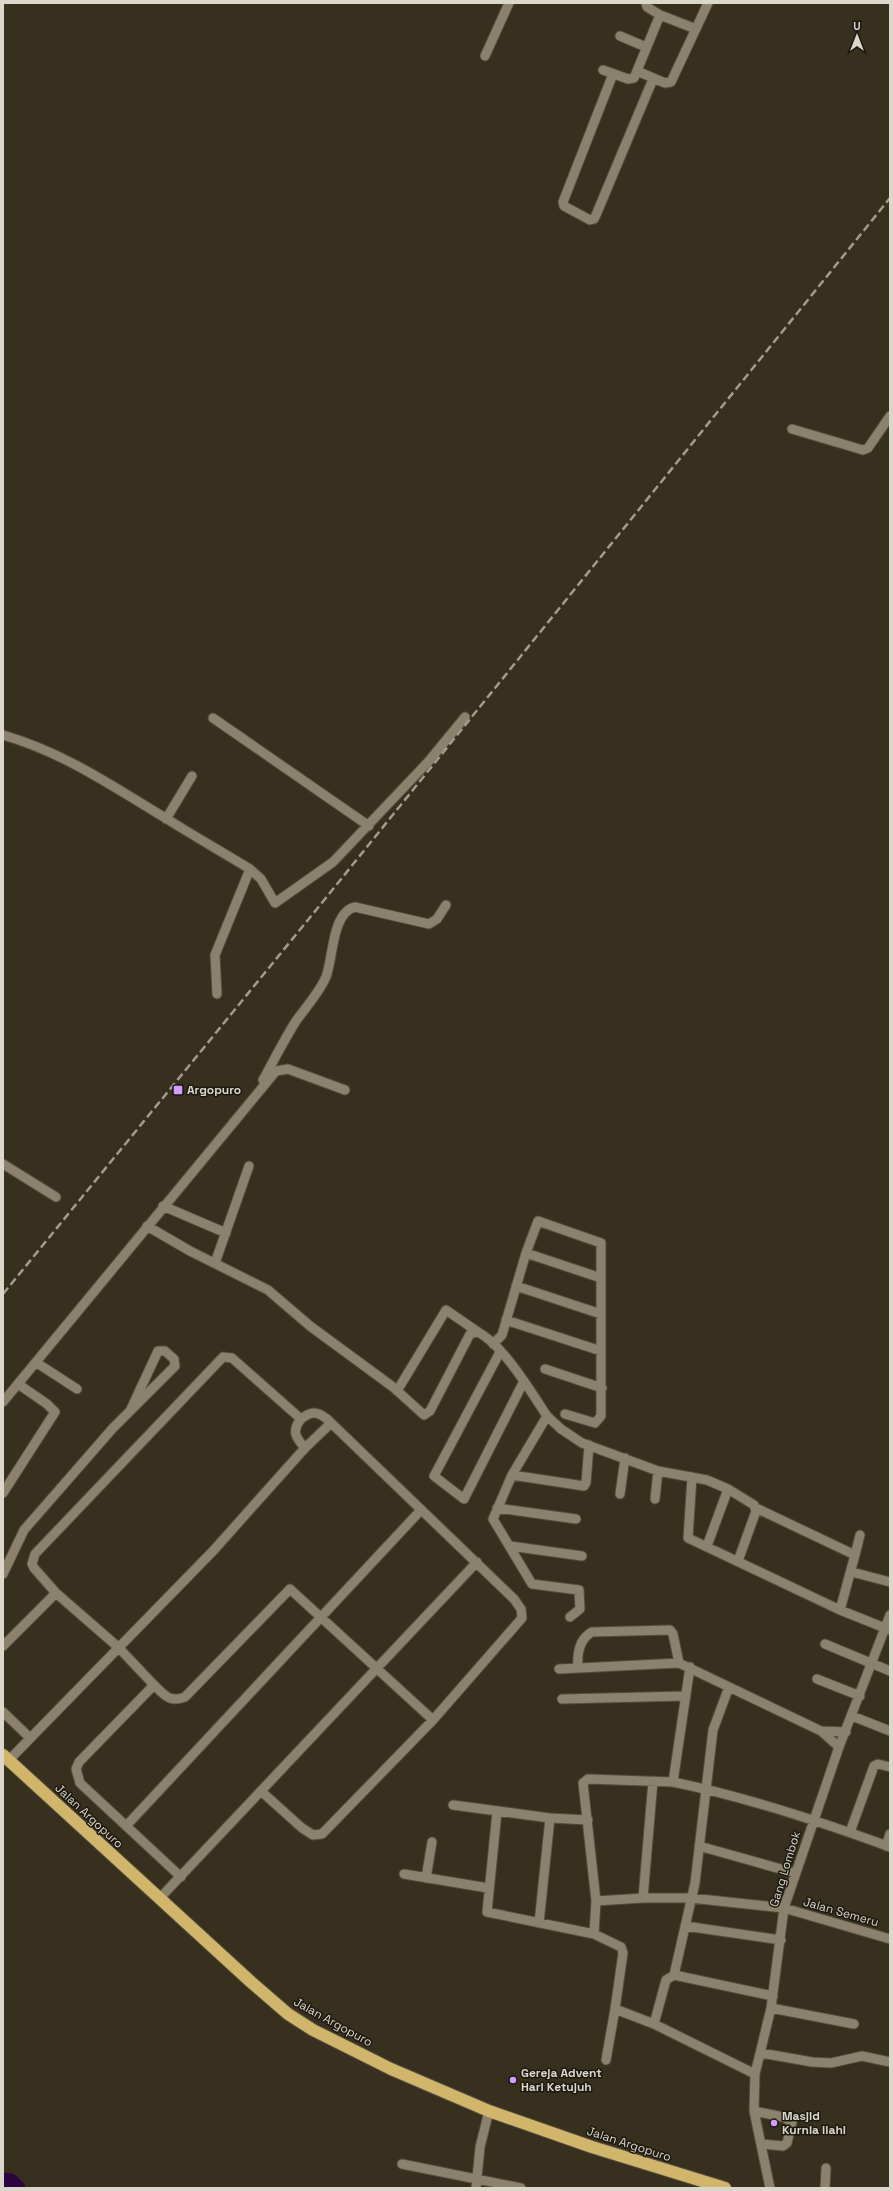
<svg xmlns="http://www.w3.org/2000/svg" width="893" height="2191" viewBox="0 0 893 2191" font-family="'Space Grotesk',sans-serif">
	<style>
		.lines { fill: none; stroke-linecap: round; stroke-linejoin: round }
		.river { stroke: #2b0640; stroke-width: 15 }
		.minor-casing { stroke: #544d3d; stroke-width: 11 }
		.highway-casing { stroke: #544d3d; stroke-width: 14 }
		.minor { stroke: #8a826c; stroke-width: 9 }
		.highway { stroke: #d1b56b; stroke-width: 12 }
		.rail { stroke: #a19c8e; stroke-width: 2.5; stroke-dasharray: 8 4; stroke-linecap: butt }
		.poi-dot { fill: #d39cfd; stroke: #1c1910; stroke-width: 1.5 }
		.labels { text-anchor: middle; stroke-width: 3; stroke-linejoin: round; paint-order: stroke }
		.poi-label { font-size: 12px; font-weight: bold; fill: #dbd7cb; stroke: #1c1910; text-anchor: start }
		.street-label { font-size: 12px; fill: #dbd7cb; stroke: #1c1910 }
	</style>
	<rect width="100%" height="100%" fill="#38301e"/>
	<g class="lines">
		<path class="river" d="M3 2180 11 2181 18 2188"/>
		<g class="minor-casing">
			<path id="minor" d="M646 3 647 7 660 15 696 29
				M620 36 646 47
				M485 56 509 3
				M603 70 628 79 634 78 660 15
				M637 71 665 83 671 82 708 3
				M613 74 563 202 564 206 590 220 594 219 596 215 653 79
				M792 429 863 450 868 448 890 416
				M213 718 369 826
				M3 735C65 753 112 786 167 819 194 836 222 852 250 869L261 879 275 903 333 862 428 762 465 717
				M166 819 192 776
				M217 994 215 955 250 869
				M263 1080C274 1060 284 1040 296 1021 306 1007 319 993 326 977 333 959 332 912 355 907L429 924 437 919 446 905
				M3 1164 56 1197
				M163 1206 226 1233
				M147 1226 190 1251 268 1290 310 1326 393 1387 424 1415 430 1411 470 1334 478 1332C504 1346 531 1392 547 1416L512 1475 493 1519 532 1584 579 1590 580 1609 570 1617
				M526 1253 601 1278
				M215 1263 249 1166
				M516 1286 601 1314
				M506 1320 601 1351
				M493 1344 502 1335 526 1253 538 1221 601 1243V1416L595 1423 565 1414
				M500 1352 434 1476 464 1499 524 1381
				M37 1363 77 1389
				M545 1369 602 1388
				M397 1391 446 1310 478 1332
				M3 1402 276 1071 288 1069 345 1090
				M547 1416 561 1429 582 1443 658 1471 707 1480 728 1489 754 1505 756 1511 738 1561
				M512 1475 584 1486 586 1483 589 1445
				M692 1477 688 1538 840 1610 890 1630
				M3 1493 55 1412 47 1404 18 1384
				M620 1494 625 1458
				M655 1499 658 1471
				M497 1508 576 1519
				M756 1508 855 1555 840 1610
				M510 1546 582 1556
				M707 1546 728 1489
				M855 1555 860 1535
				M852 1572 890 1582
				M3 1574 24 1530 113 1428 175 1366 174 1359 165 1351H158L131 1409
				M825 1644 890 1671
				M3 1646 56 1593
				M690 1667 673 1782C747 1797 819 1821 890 1847
				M578 1668C577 1655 579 1639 592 1632L670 1630 673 1634 679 1663
				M559 1669 679 1663 821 1731 839 1747
				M817 1679 860 1696
				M154 1685 118 1647 56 1593 34 1568 32 1564 35 1554 223 1357 232 1358 301 1419C291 1431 296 1438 305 1448
				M562 1699 686 1696
				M3 1712 30 1738
				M852 1716 890 1731
				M821 1731 846 1732
				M9 1760 213 1551 305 1448 331 1423
				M262 1792 302 1828 313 1835 322 1834 433 1720 522 1618 521 1609 514 1599 327 1419C317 1411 311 1411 301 1419
				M453 1805 550 1818 588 1820
				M497 1812 487 1912 594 1934 621 1947 623 1953 615 2009 654 2024 755 2074
				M126 1826 421 1510
				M850 1832 874 1766 878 1764 890 1767
				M699 1846 795 1873
				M886 1846 890 1834
				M404 1874 488 1888
				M181 1877 80 1783 76 1769 79 1762 154 1685C164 1695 170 1703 185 1697L290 1589 433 1720
				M426 1878 432 1842
				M643 1898 653 1781
				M159 1899 477 1562
				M596 1901 643 1898H691L784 1908 890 1939
				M539 1923 550 1818
				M685 1926 781 1940
				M594 1934 596 1901 583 1783 588 1779 673 1782
				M674 1975 695 1883 713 1730 729 1687
				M771 2008 854 2024
				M654 2024 666 1980 674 1975 773 1996
				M761 2053 812 2062 831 2063 862 2056 890 2062
				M606 2060 615 2009
				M754 2111 783 2117 792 2122 787 2143 783 2146 762 2144
				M402 2164 521 2188
				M476 2188 480 2147 489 2111
				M770 2188 754 2111 755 2074 771 2008 784 1908 839 1747 890 1615
				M825 2188 826 2168"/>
		</g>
		<g class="highway-casing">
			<path id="highway" d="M3 1755 251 1982 288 2014 313 2030 391 2069 489 2111 592 2147 725 2188"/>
		</g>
		<use href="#minor" class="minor"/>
		<use href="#highway" class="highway"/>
		<path class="rail" d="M3 1294 325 899 890 198"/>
	</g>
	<g class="poi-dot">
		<rect x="173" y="1085" width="10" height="10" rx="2"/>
		<circle cx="513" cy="2080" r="4"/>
		<circle cx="774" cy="2123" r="4"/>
	</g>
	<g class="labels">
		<g class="poi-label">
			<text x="187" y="1094">Argopuro</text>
			<text x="521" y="2077">Gereja Advent<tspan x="521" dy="14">Hari Ketujuh</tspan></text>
			<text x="782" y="2120">Masjid<tspan x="782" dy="14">Kurnia Ilahi</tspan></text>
		</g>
		<g class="street-label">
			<text transform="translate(89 1816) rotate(43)" y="4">Jalan Argopuro</text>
			<text transform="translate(785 1869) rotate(-73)" y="4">Gang Lombok</text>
			<text transform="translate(841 1912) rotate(16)" y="4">Jalan Semeru</text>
			<text transform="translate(333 2022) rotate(29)" y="4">Jalan Argopuro</text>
			<text transform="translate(629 2144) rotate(18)" y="4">Jalan Argopuro</text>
		</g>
	</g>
	<rect width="893" height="2191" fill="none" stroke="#dbd7cb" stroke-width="8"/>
	<g transform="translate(857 36)" stroke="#1c1910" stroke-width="3" paint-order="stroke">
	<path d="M0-3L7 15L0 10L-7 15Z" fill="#dbd7cb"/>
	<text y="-6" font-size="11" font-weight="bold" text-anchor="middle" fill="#dbd7cb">U</text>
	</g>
</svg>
